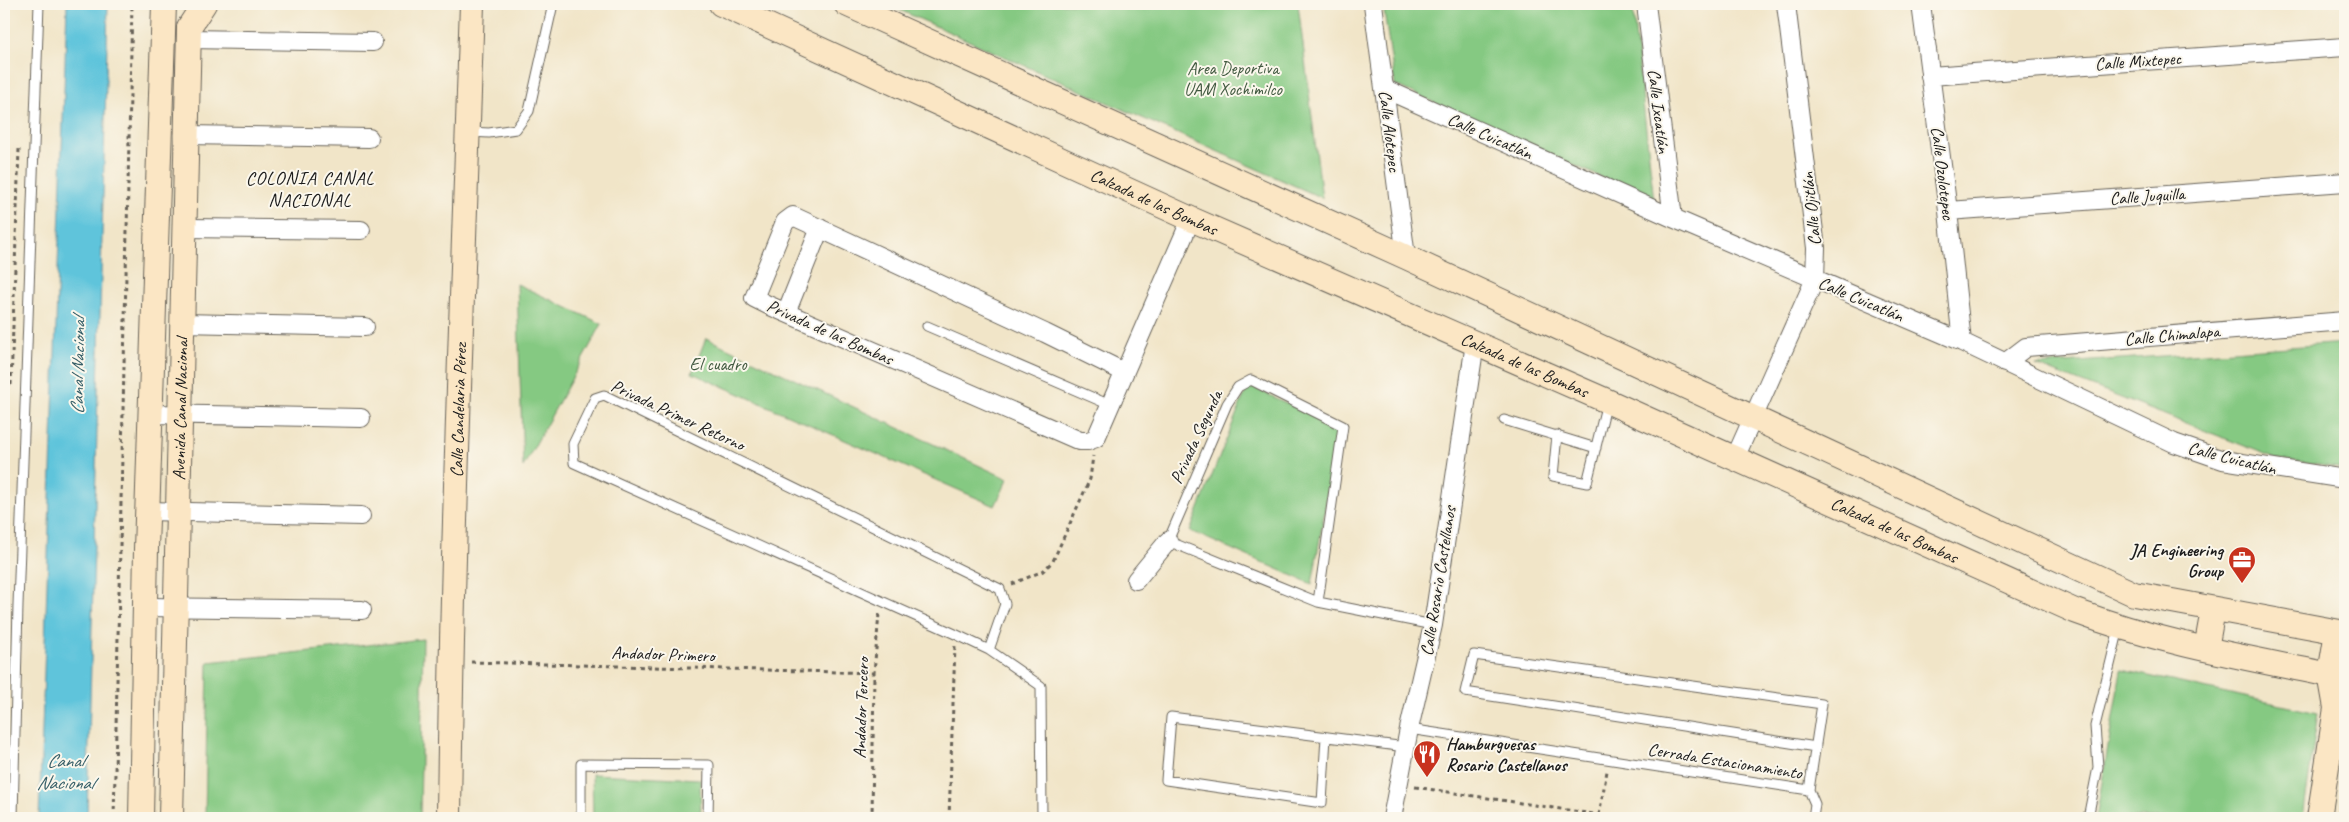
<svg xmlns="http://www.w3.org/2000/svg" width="2349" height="822" viewBox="0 0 2349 822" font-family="Caveat,sans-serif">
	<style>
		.green { fill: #85c982; stroke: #50724f }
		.water { fill: #5ec4db; stroke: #3d707c }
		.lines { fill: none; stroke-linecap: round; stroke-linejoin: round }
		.lane-casing { stroke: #676258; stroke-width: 11 }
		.street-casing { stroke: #676258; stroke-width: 20 }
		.secondary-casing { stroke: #676258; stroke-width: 26 }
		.path { stroke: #676258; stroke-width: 3; stroke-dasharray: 4 4; stroke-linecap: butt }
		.lane { stroke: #fff; stroke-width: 9 }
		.street { stroke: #fff; stroke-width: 18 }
		.secondary { stroke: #fbe6c4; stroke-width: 24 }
		.labels { text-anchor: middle; stroke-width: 4; stroke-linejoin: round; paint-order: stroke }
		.street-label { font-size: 18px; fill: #1c1c1c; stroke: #fbf7ec }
		.park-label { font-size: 18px; fill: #415940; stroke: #fbf7ec }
		.poi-label { font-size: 18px; font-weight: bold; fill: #1c1c1c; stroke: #fbf7ec; text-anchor: end }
		.neighbourhood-label { font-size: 19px; letter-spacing: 1px; fill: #1c1c1c; stroke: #fbf7ec }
		.water-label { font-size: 19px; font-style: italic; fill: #365f68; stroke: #fbf7ec }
	</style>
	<rect width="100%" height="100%" fill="#fbf7ec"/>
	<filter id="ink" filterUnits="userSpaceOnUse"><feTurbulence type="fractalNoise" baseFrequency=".02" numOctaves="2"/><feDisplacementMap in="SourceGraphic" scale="10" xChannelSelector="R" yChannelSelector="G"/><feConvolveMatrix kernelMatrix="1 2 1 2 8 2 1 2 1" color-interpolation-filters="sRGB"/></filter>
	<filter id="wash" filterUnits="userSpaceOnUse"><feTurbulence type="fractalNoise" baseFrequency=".0096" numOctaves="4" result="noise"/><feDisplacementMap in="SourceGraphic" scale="20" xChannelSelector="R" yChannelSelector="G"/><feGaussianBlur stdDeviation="1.12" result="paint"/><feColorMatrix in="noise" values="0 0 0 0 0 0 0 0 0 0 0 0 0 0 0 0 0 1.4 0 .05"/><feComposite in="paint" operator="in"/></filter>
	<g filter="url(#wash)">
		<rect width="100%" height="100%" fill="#f1e5c8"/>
		<path class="green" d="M886 4H1298L1322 198Z
			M1383 4H1632L1654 201 1395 85Z
			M517 284 602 324 523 467Z
			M706 338 1008 479 995 506 692 373Z
			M2345 343V469L2278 459 2036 365Z
			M1248 385 1339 428 1312 584 1190 531Z
			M423 639 420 818H205L208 662Z
			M2121 670 2318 713 2303 818H2096Z
			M592 774 700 779 701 818H593Z"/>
		<path class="water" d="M67 4H108L87 818H39Z"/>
	</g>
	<g filter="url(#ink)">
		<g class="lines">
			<g class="lane-casing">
				<path id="lane" d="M469 132 489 133 516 129 529 111 553 4
					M927 326 1110 405
					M1504 420 1596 448
					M1557 435 1553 476 1587 483 1607 402
					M1318 602 1343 426 1251 380 1238 387 1227 404 1168 541 1318 602 1433 625
					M989 650 1005 604 1000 589 604 395 595 398 573 444 574 463 955 634 989 650 1041 686 1042 818
					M1409 729 1809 790 1822 704 1474 655 1465 692 1816 747
					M1326 737 1322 803 1166 780 1171 717 1406 747
					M1809 790 1815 804 1813 818
					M13 818 18 605 39 4
					M581 818V764L709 765 708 818
					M2088 818 2098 767 2095 726 2119 628"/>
			</g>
			<g class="street-casing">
				<path id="street" d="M1373 4 1406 257
					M1646 4 1673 218
					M1921 4 1948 211 1962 342
					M189 39 373 42
					M1930 76 2345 47
					M1385 89 1673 218 1962 342 2174 443 2223 460 2345 479
					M187 135 369 138
					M1948 211 2345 182
					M185 228 361 230
					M786 313 820 228
					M182 323 365 327
					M2005 363 2026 347 2345 321
					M1124 372 1045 333 793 216 785 222 754 298 768 305 1080 441H1088L1096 438 1191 219
					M150 414 361 418
					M1735 458 1815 279 1816 248 1786 4
					M147 511 361 516
					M1136 580 1168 541
					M145 607 362 610
					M1392 818 1409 729 1433 625 1475 343"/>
			</g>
			<g class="secondary-casing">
				<g id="secondary">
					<path id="s1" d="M721 4 1191 219 1607 401 2075 611C2162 644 2254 659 2345 678"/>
					<path d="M846 4 1406 257 2134 594 2345 633"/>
					<path d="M2206 649 2213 610"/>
					<path d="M141 818 146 549 164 4"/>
					<path id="s2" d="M171 818 189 27 204 4"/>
					<path id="s3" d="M449 818C452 547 463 275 472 4"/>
					<path d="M2319 818 2336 708 2330 674 2337 632"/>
				</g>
			</g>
			<path class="path" d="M11 385 19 149
				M1012 584 1043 571 1053 561 1090 479 1093 456
				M471 662 874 673
				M1415 787 1620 818
				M1599 815 1607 771
				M114 818 132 4
				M872 818 874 673 879 614
				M949 818 955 646"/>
			<use href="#lane" class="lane"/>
			<use href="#street" class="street"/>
			<use href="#secondary" class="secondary"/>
		</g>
	</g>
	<defs>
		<g id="office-pin" transform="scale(1.4375)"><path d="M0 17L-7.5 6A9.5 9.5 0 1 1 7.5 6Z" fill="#c8321e" stroke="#fbf7ec"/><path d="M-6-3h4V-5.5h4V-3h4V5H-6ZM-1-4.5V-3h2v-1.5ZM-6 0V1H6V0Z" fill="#fff"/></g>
		<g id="restaurant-pin" transform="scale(1.4375)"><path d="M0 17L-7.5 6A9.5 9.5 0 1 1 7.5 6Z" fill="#c8321e" stroke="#fbf7ec"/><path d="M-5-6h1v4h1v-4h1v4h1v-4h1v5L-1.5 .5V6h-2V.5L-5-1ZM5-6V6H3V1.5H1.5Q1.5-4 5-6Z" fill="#fff"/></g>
	</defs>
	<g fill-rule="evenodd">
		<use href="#office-pin" x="2242" y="560"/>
		<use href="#restaurant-pin" x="1427" y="754"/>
	</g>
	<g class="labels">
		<g class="street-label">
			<text transform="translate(2138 61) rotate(-4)" y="6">Calle Mixtepec</text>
			<text transform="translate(1659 111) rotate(83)" y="6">Calle Ixcatlán</text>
			<text transform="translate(1390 131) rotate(83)" y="6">Calle Alotepec</text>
			<text transform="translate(1490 136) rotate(24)" y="6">Calle Cuicatlán</text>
			<text transform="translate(1943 173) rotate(83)" y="6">Calle Ozolotepec</text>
			<text transform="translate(2147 196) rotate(-4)" y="6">Calle Juquilla</text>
			<text dy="6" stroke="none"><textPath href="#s1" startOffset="476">Calzada de las Bombas</textPath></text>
			<text transform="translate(1811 209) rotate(-96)" y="6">Calle Ojitlán</text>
			<text transform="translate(1861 299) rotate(23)" y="6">Calle Cuicatlán</text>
			<text transform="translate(830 332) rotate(24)" y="6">Privada de las Bombas</text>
			<text transform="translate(2172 335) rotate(-5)" y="6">Calle Chimalapa</text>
			<text dy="6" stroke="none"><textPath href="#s1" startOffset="881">Calzada de las Bombas</textPath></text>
			<text dy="6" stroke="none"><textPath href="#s2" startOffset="409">Avenida Canal Nacional</textPath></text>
			<text dy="6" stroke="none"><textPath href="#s3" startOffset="408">Calle Candelaria Pérez</textPath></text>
			<text transform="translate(678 415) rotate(25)" y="6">Privada Primer Retorno</text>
			<text transform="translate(1196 437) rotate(-65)" y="6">Privada Segunda</text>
			<text transform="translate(2232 458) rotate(14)" y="6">Calle Cuicatlán</text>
			<text dy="6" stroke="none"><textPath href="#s1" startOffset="1286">Calzada de las Bombas</textPath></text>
			<text transform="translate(1438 581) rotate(-81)" y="6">Calle Rosario Castellanos</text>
			<text transform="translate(663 654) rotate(2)" y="6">Andador Primero</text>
			<text transform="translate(861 708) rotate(-88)" y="6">Andador Tercero</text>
			<text transform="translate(1725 761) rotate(9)" y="6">Cerrada Estacionamiento</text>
		</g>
		<g class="park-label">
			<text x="1233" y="74">Area Deportiva<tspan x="1233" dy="21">UAM Xochimilco</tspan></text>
			<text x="718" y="370">El cuadro</text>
		</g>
		<g class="poi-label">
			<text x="2223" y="556">JA Engineering<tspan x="2223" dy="21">Group</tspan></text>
			<text x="1446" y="750" text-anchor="start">Hamburguesas<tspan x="1446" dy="21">Rosario Castellanos</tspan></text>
		</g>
		<g class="neighbourhood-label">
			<text x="310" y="184">COLONIA CANAL<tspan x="310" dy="22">NACIONAL</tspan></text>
		</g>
		<g class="water-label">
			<text transform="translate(77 366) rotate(-89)" y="7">Canal Nacional</text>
			<text x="65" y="767">Canal<tspan x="65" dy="22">Nacional</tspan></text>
		</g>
	</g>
	<rect width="2349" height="822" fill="none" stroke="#fbf7ec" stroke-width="20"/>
</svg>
